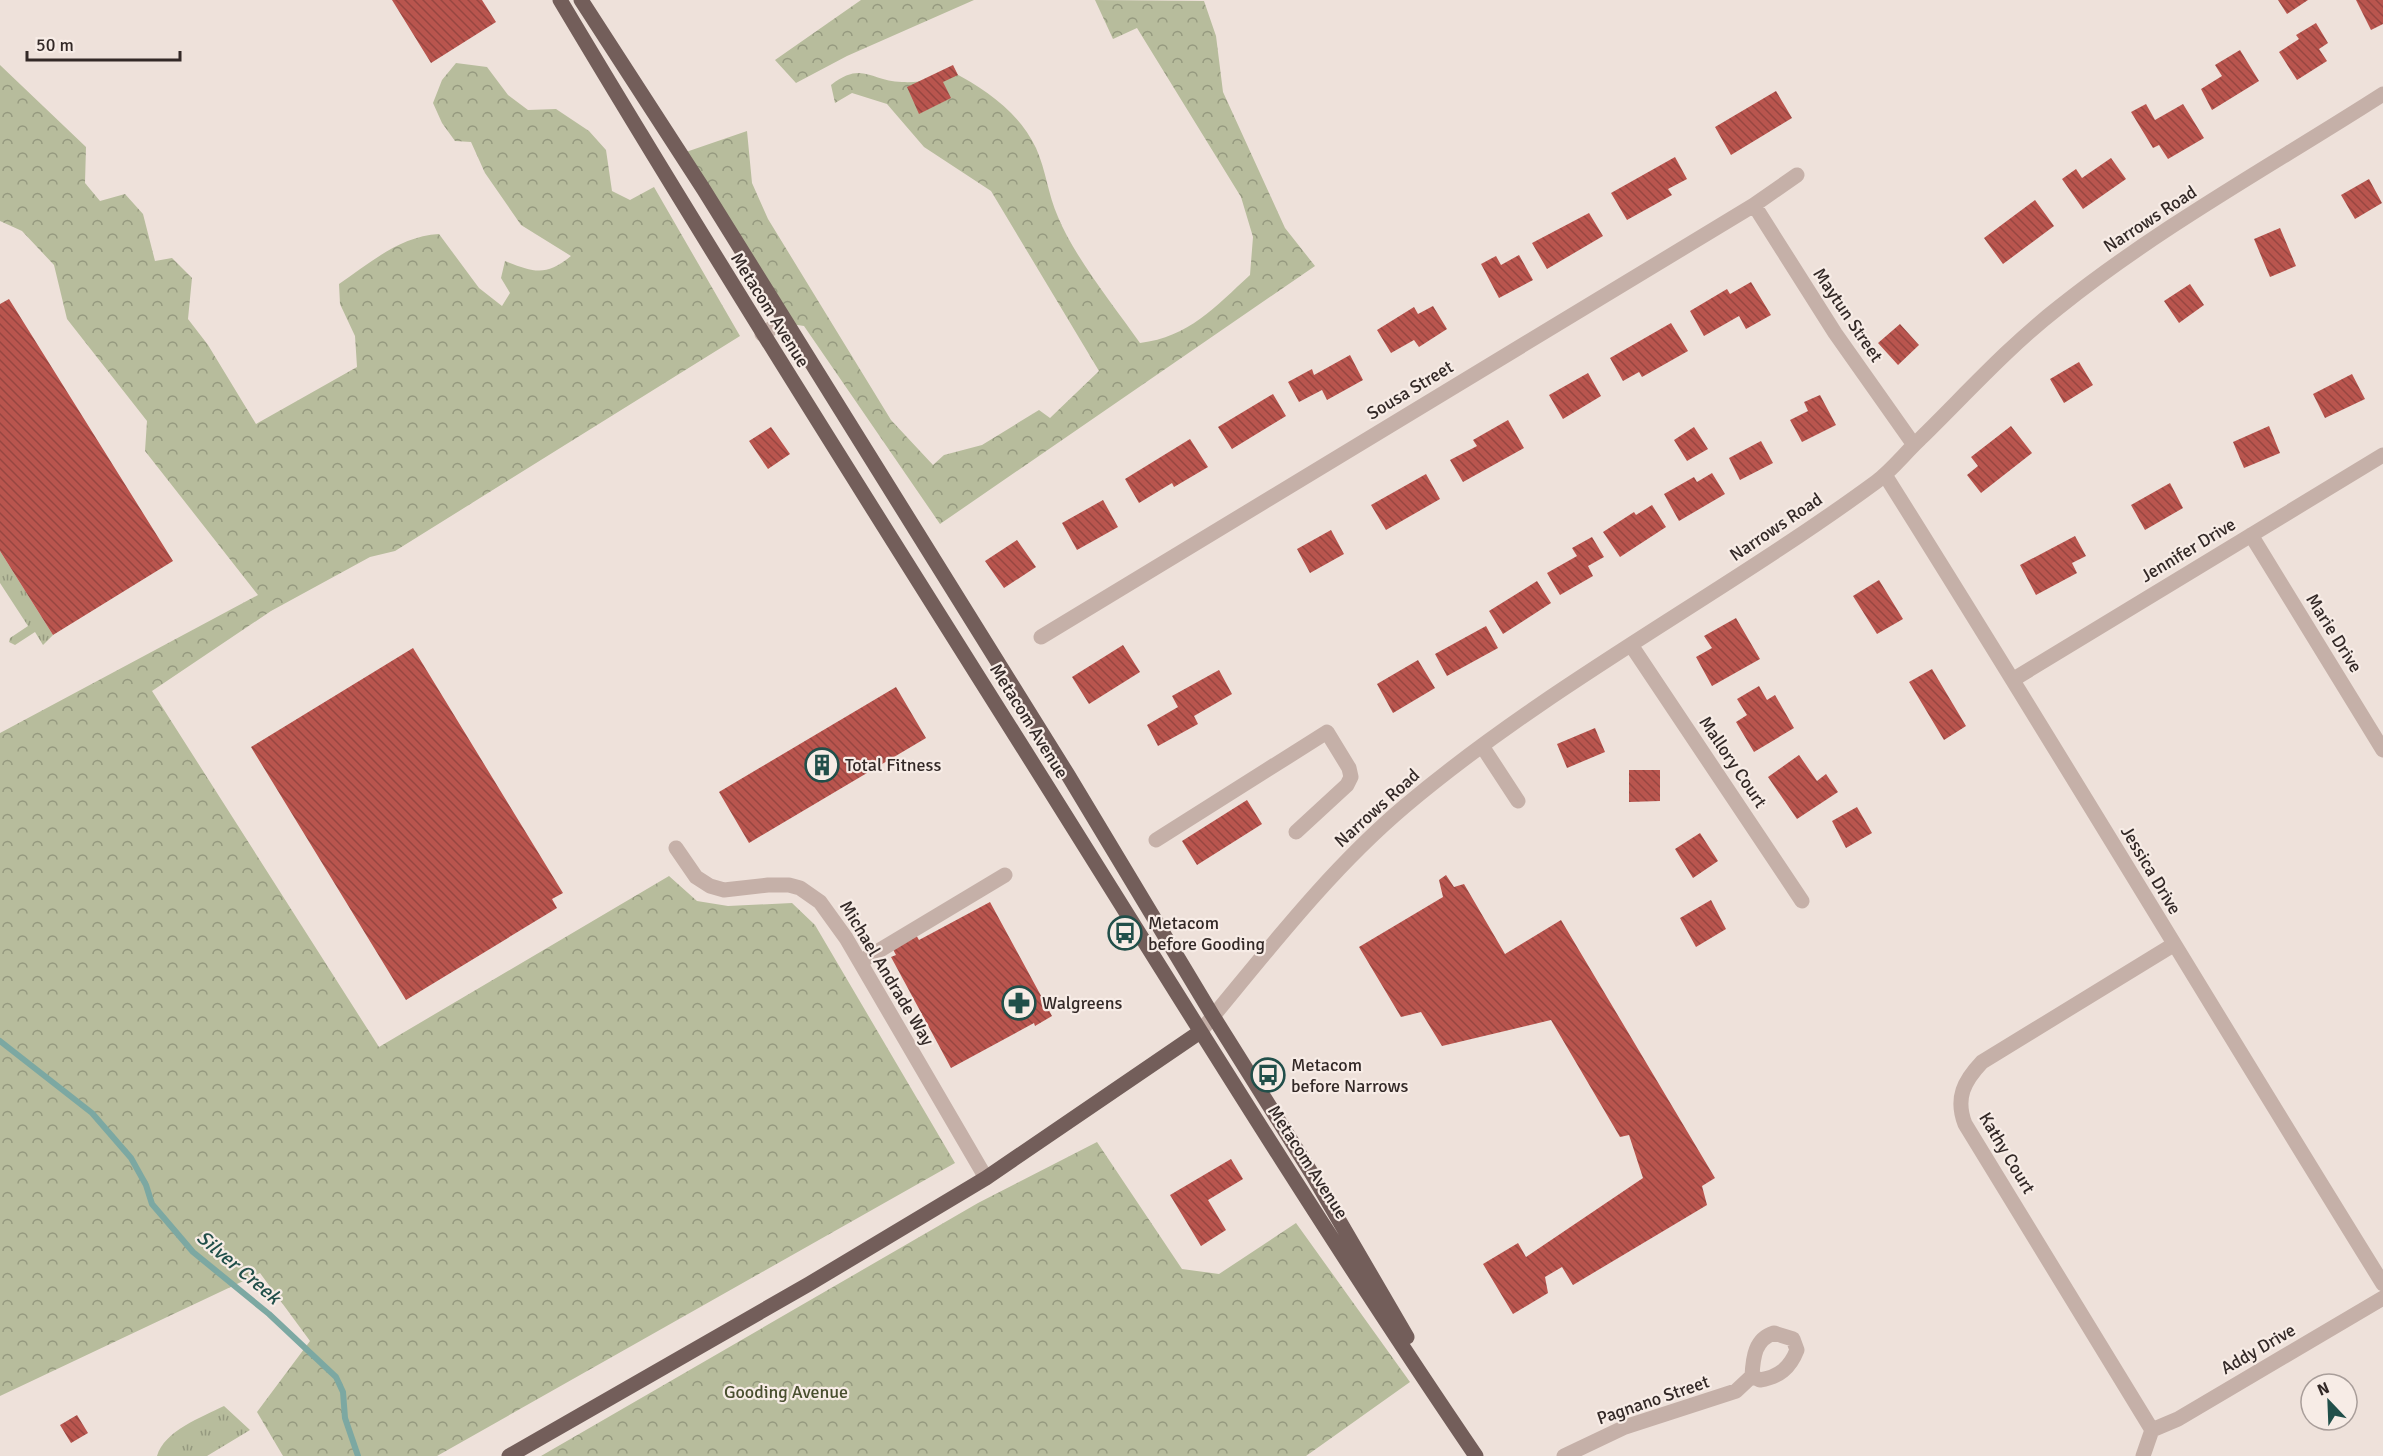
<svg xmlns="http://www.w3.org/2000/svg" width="2383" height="1456" viewBox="0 0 2383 1456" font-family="Signika,sans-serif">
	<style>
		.grass { fill: url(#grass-tufts) }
		.forest { fill: url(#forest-crowns) }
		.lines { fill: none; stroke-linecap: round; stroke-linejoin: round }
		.stream { stroke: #7ca8a2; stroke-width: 6 }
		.building { fill: url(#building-back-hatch) }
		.minor { stroke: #c5b0a8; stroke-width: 15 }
		.major { stroke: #735e5a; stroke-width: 15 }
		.labels { text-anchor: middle; stroke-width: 4.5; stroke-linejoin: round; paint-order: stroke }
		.street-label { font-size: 18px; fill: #332927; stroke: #f7ece6 }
		.poi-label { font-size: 18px; fill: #332927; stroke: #f7ece6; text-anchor: start }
		.park-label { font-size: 18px; fill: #484e2e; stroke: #f7ece6 }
		.water-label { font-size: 20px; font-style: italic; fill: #214f4a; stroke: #f7ece6 }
	</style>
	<defs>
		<pattern id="grass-tufts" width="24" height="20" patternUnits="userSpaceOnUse" patternTransform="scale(1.5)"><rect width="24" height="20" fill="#b7bc9c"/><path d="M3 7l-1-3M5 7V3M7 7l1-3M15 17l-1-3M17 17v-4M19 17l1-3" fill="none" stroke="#95997f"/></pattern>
		<pattern id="forest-crowns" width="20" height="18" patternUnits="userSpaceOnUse" patternTransform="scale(1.5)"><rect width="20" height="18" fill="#b7bc9c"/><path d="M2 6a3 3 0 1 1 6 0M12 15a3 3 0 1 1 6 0" fill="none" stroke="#95997f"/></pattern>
		<pattern id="building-back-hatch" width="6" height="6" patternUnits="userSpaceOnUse" patternTransform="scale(1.5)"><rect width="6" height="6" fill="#b9554e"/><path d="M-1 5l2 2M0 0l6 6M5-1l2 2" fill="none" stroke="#974641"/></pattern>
	</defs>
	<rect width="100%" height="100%" fill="#eee1da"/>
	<path class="grass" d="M0 551 53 635 43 645 35 632 15 645 9 642 10 638 28 626 0 583Z
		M224 1406 250 1430 207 1456H157C164 1431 202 1417 224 1406Z"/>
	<path class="forest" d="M861 0H974L847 56 796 83 775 60Z
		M1095 0 1204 1 1216 36 1223 92 1285 228 1315 266 940 524 804 326 791 324 686 152 747 131 752 183 768 219 891 420 933 465 944 455 982 445 1039 410 1050 418 1099 371 991 191 924 147 887 104 852 93 835 103 831 85C863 60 871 82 902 82 920 83 937 79 953 72 986 90 1019 112 1036 148 1046 170 1048 195 1058 217 1075 258 1114 306 1140 343 1189 337 1215 307 1250 275L1253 237 1241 197 1137 28 1113 39Z
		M456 63 487 67 508 95 528 110 556 109 589 131 606 150 612 191 630 200 654 187 740 336 395 551 370 557 271 611 152 691 379 1047 669 876 697 901 728 906 792 903 815 925 955 1163 437 1456H283L257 1412 310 1341 260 1273 0 1396V733L258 595 145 451 147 421 67 319 54 265 22 231 0 221V65L86 147 85 183 100 201 125 194 143 214 155 261 172 258 192 278 188 319 208 345 256 424 357 367 355 336 340 304 339 284C370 263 400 236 439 234L479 288 502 306 510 293 501 278 505 261C534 272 545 277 571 256L521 225 485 173 471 142 455 141 442 123 433 103 442 80Z
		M1097 1142 1182 1269 1219 1274 1296 1223 1410 1382 1306 1456H541L978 1203Z"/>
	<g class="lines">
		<path class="stream" d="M0 1041 92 1113 131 1158 146 1185 152 1204 193 1252 269 1314 336 1377 343 1392 345 1418 358 1456"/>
	</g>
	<path class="building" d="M392 0H482L496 22 431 63Z
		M2278 0H2308L2287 14Z
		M2356 0H2383V24L2371 30Z
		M2316 23 2328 43 2319 49 2327 61 2297 80 2279 52 2299 39 2296 35Z
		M2240 50 2259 81 2212 110 2201 89 2222 76 2215 65Z
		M953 65 958 75 943 82 951 98 919 114 907 87Z
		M1776 91 1792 118 1731 155 1715 127Z
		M2146 104 2155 120 2183 104 2204 138 2168 159 2159 145 2153 148 2131 112Z
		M1675 157 1687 179 1668 189 1672 195 1627 220 1611 193Z
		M2111 158 2126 179 2083 209 2062 179 2076 169 2082 178Z
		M2369 179 2382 203 2355 219 2341 195Z
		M2035 200 2054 226 2003 264 1984 238Z
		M1589 213 1603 236 1547 269 1532 243Z
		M2280 228 2296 266 2270 277 2254 239Z
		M1519 255 1533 280 1499 298 1481 264 1496 256 1501 265Z
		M1751 282 1771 315 1746 329 1739 316 1704 336 1690 311 1727 289 1730 294Z
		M2190 284 2204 305 2179 323 2164 301Z
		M9 299 173 561 53 635 0 551V304Z
		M1433 306 1447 329 1419 347 1414 340 1391 353 1377 330 1414 307 1418 314Z
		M1671 323 1688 351 1642 377 1639 372 1623 381 1610 358Z
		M1900 324 1919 345 1898 365 1878 343Z
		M1350 355 1363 380 1327 400 1322 390 1299 402 1288 382 1312 369 1314 375Z
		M2079 362 2093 385 2064 403 2050 379Z
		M1588 373 1601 396 1563 419 1549 395Z
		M2352 374 2365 399 2325 418 2313 394Z
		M1273 394 1286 416 1232 449 1218 427Z
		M1820 395 1836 425 1802 442 1790 420 1808 411 1804 402Z
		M1508 420 1524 448 1463 482 1450 460 1477 446 1473 440Z
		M2011 426 2032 453 1981 493 1967 475 1978 466 1971 457Z
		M2269 426 2280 453 2244 468 2233 442Z
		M771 427 790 454 768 469 749 441Z
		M1694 427 1708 449 1687 461 1674 440Z
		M1190 439 1208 467 1174 487 1172 483 1139 503 1125 479Z
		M1761 441 1773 463 1740 480 1729 458Z
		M1712 473 1725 494 1679 521 1664 494 1694 477 1697 482Z
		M1426 474 1440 499 1386 530 1371 505Z
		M2170 483 2183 508 2145 530 2131 505Z
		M1103 500 1118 527 1077 550 1062 523Z
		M1652 505 1666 527 1620 557 1603 532 1634 512 1636 515Z
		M1331 530 1344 554 1310 573 1297 549Z
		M2075 536 2086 556 2072 563 2077 573 2036 595 2020 565Z
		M1592 537 1604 557 1588 566 1593 576 1560 595 1547 573 1577 556 1572 548Z
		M1017 540 1036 567 1004 588 985 561Z
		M1879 580 1903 619 1877 634 1853 596Z
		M1537 581 1551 603 1503 634 1489 611Z
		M1736 618 1760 659 1712 686 1696 657 1712 648 1704 636Z
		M1486 626 1498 648 1447 676 1435 654Z
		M1123 645 1140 672 1089 704 1072 677Z
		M413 648 563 893 552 899 557 908 406 1000 251 747Z
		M1418 660 1435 688 1393 713 1377 684Z
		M1932 669 1966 726 1944 740 1909 682Z
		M1219 670 1232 694 1194 716 1198 724 1158 746 1147 725 1178 707 1172 696Z
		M1759 686 1767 700 1775 695 1794 728 1754 752 1736 722 1747 715 1737 699Z
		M896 687 926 738 749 843 719 792Z
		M1595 728 1605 752 1567 768 1557 744Z
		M1799 755 1817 781 1826 774 1838 792 1797 819 1768 777Z
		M1629 770H1660V801L1629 802Z
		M1247 800 1262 824 1197 865 1182 841Z
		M1857 807 1872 833 1846 848 1832 821Z
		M1700 833 1718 861 1693 878 1675 849Z
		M1446 875 1454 887 1464 884 1505 954 1561 920 1715 1178 1702 1186 1707 1205 1573 1285 1562 1267 1545 1277 1548 1293 1513 1314 1483 1264 1518 1243 1526 1257 1643 1178 1629 1135 1620 1137 1551 1020 1442 1046 1421 1012 1401 1017 1359 947 1443 897 1439 880Z
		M1711 900 1726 929 1696 947 1680 918Z
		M990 902 1052 1016 1035 1026 1034 1023 951 1068 891 957 896 955 888 940 912 928 919 940Z
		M1231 1159 1243 1179 1208 1200 1226 1230 1201 1246 1170 1195Z
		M77 1415 88 1433 71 1443 60 1425Z"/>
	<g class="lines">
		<path class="minor" d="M1754 205 1835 333 1914 445
			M762 334 784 321
			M1885 475C2054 743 2216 1015 2383 1284
			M2251 535 2383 750
			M1041 637 1754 205 1797 175
			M1631 645 1802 901
			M2014 679 2383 455
			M1482 746 1518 801
			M1156 840 1327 732 1349 768 1351 777 1347 785 1296 832
			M676 848 696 877 710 886 724 890 768 885H789L800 888 820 902 846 938 986 1178
			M860 962 1005 875
			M1200 1032C1265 954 1327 872 1405 806 1551 683 1722 595 1876 482 1892 470 1905 453 1920 439 1965 395 2008 347 2058 308 2159 227 2274 164 2383 94
			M1774 1333 1793 1339 1797 1350C1790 1368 1779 1377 1760 1380L1752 1376C1753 1357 1755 1339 1774 1333Z
			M2152 1430 2178 1419 2383 1298
			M1564 1456 1625 1427 1736 1391 1752 1376
			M2143 1456 2152 1430 1965 1124C1955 1098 1964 1081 1982 1062L2173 945"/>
		<path class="major" d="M560 0C718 265 883 525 1047 786 1188 1011 1327 1237 1476 1456
			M581 0 704 190 1068 775 1213 1016 1312 1174 1407 1337
			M509 1456 809 1284 986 1178 1200 1032"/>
	</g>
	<defs>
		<g id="building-ring" transform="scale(1.725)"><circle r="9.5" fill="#f7ece6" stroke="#214f4a" stroke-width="1.5"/><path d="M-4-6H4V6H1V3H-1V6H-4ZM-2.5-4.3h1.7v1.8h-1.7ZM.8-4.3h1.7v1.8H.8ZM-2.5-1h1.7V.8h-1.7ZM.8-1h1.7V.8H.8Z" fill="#214f4a"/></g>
		<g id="bus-ring" transform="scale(1.725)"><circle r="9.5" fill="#f7ece6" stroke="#214f4a" stroke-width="1.5"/><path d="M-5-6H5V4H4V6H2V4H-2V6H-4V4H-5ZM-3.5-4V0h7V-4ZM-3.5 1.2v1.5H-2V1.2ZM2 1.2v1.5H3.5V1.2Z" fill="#214f4a"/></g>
		<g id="pharmacy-ring" transform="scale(1.725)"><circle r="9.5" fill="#f7ece6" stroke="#214f4a" stroke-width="1.5"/><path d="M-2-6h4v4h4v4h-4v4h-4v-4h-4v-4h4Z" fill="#214f4a"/></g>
	</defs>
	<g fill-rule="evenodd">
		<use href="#building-ring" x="822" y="765"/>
		<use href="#bus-ring" x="1125" y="933"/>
		<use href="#pharmacy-ring" x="1019" y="1003"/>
		<use href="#bus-ring" x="1268" y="1075"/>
	</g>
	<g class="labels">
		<g class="street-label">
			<text transform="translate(2150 219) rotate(-33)" y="6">Narrows Road</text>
			<text transform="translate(770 310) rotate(58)" y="6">Metacom Avenue</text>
			<text transform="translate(1848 315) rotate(56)" y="6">Maytun Street</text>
			<text transform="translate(1410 390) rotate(-31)" y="6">Sousa Street</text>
			<text transform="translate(1776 527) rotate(-34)" y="6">Narrows Road</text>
			<text transform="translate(2188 550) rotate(-31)" y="6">Jennifer Drive</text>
			<text transform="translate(2334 633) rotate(58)" y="6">Marie Drive</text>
			<text transform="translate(1029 721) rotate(58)" y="6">Metacom Avenue</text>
			<text transform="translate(1733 762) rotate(56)" y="6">Mallory Court</text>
			<text transform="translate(1377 808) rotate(-42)" y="6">Narrows Road</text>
			<text transform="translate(2151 870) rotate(59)" y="6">Jessica Drive</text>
			<text transform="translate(887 973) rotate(59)" y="6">Michael Andrade Way</text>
			<text transform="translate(2007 1153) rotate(59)" y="6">Kathy Court</text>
			<text transform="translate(1308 1162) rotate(57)" y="6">Metacom Avenue</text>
			<text transform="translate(2258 1349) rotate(-30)" y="6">Addy Drive</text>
			<text transform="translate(1653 1400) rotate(-19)" y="6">Pagnano Street</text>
		</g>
		<g class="poi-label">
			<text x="845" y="771">Total Fitness</text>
			<text x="1148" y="929">Metacom<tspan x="1148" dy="21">before Gooding</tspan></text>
			<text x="1042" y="1009">Walgreens</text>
			<text x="1291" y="1071">Metacom<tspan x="1291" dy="21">before Narrows</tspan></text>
		</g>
		<g class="park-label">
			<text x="786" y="1398">Gooding Avenue</text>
		</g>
		<g class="water-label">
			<text transform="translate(239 1267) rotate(40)" y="7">Silver Creek</text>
		</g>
	</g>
	<g transform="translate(2329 1402) rotate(337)"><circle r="28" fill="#f7ece6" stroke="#a99e9a" stroke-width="1.5"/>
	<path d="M0-4.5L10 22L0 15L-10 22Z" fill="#214f4a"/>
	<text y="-9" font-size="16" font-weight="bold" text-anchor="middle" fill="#332927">N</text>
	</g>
	<path d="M27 51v9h153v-9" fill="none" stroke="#332927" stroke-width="3"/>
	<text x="36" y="51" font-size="18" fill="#332927" stroke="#f7ece6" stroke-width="4.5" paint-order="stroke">50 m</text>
</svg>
